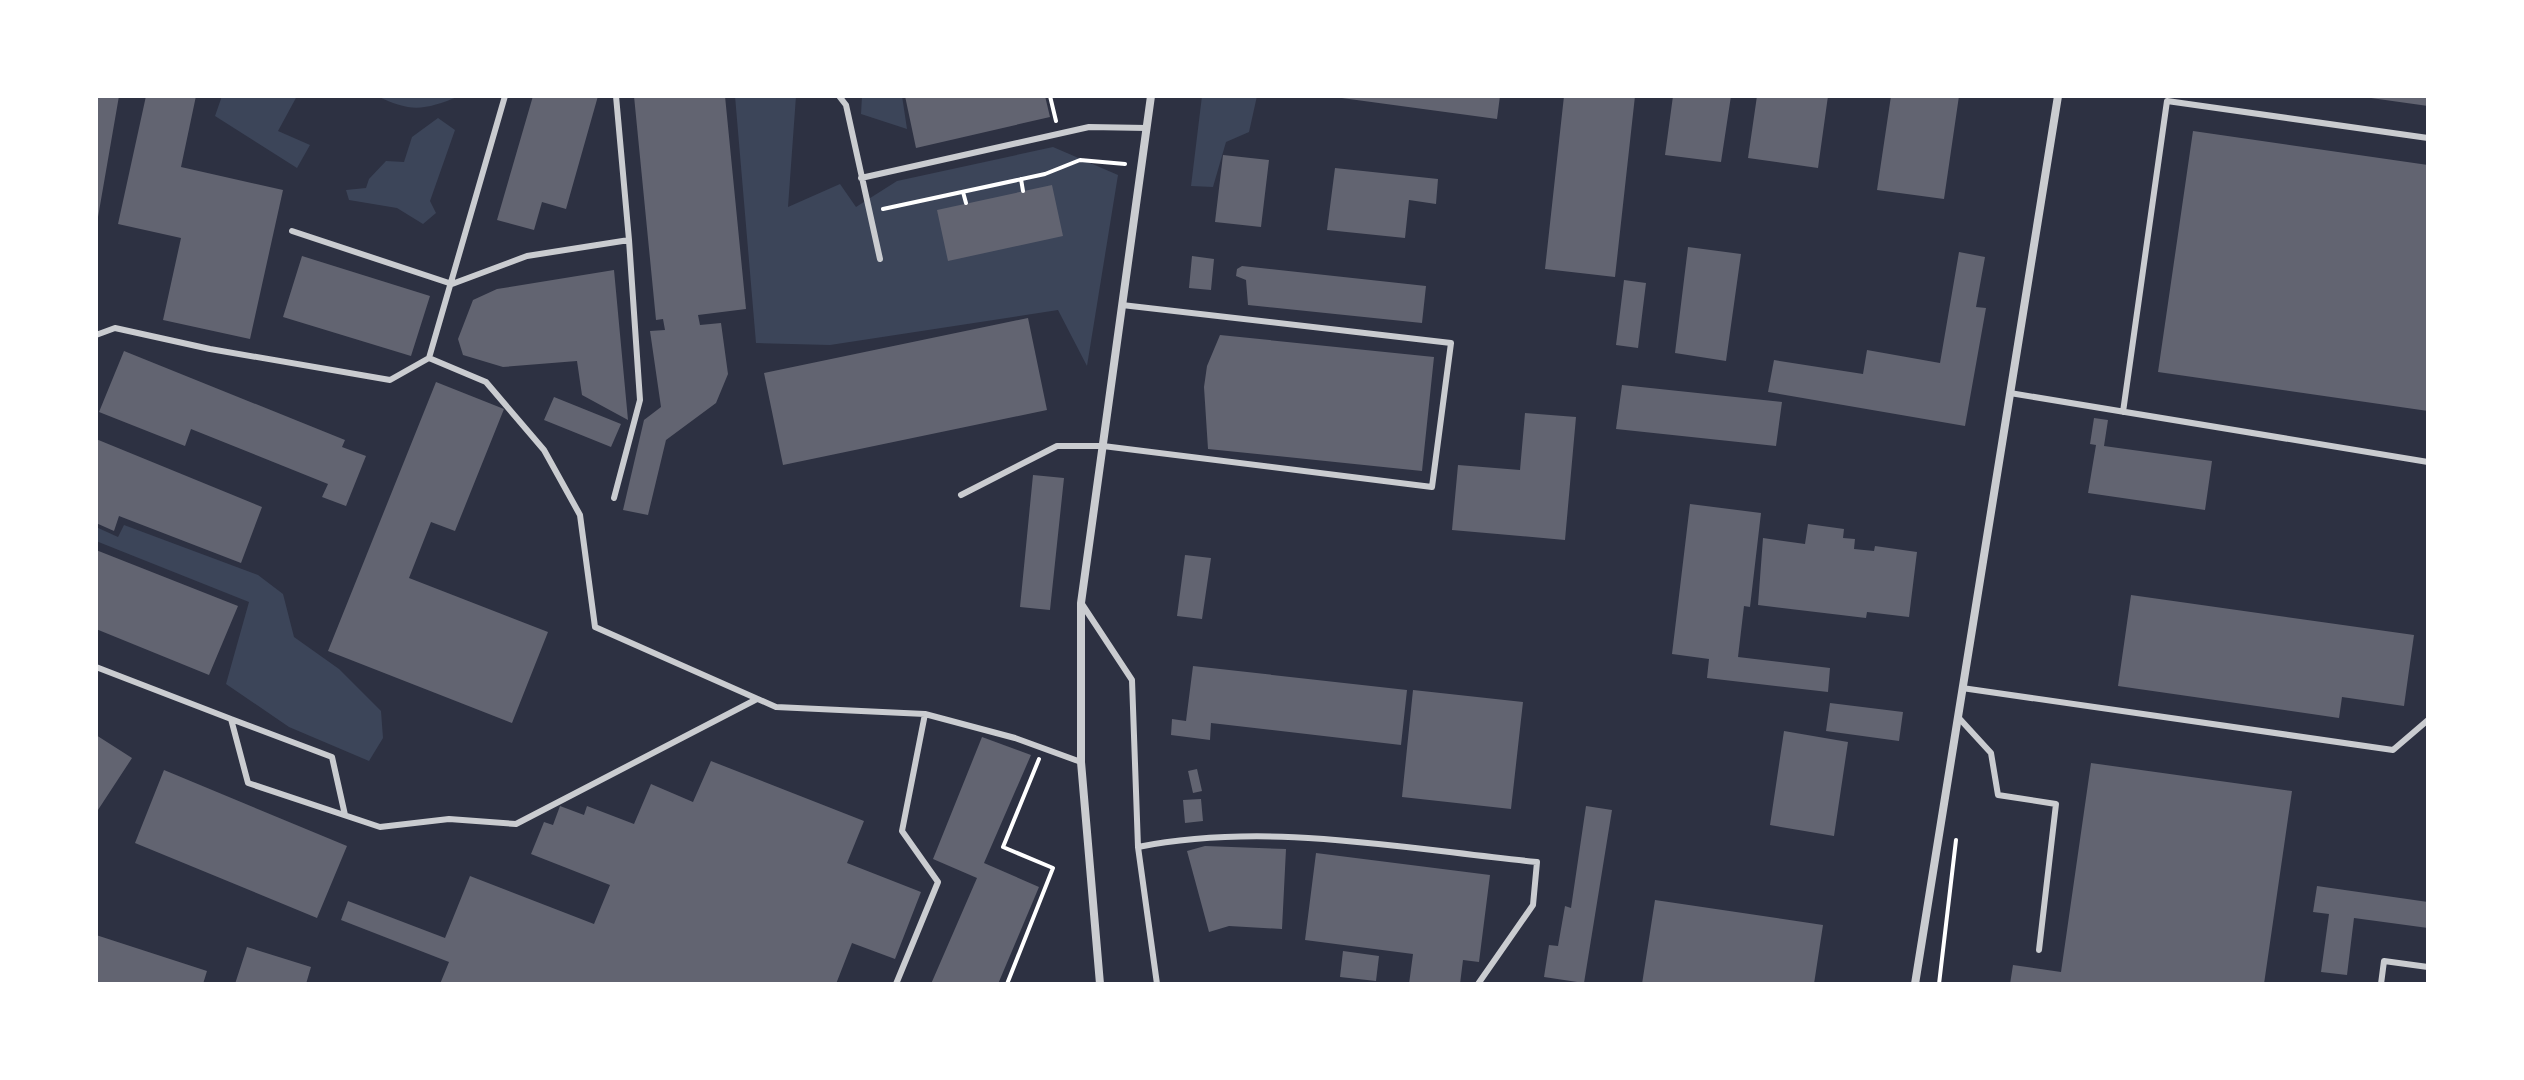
<svg xmlns="http://www.w3.org/2000/svg" width="2524" height="1080" viewBox="0 0 2524 1080" font-family="'Sofia Sans Condensed',sans-serif">
	<style>
		.green { fill: #3c4559 }
		.building { fill: #626471 }
		.lines { fill: none; stroke-linecap: round; stroke-linejoin: round }
		.path { stroke: #fff; stroke-width: 4 }
		.service { stroke: #caccd0; stroke-width: 6 }
		.minor { stroke: #caccd0; stroke-width: 8 }
	</style>
	<rect width="100%" height="100%" fill="#2d3142"/>
	<path class="green" d="M222 96H297L278 131 310 145 297 168 215 116Z
		M377 96H460C424 110 412 113 377 96Z
		M735 96H796L788 207 840 184 856 207 897 181 1053 147 1118 175 1087 366 1058 310 830 345 756 343Z
		M862 96H902L907 129 861 114Z
		M1202 96H1257L1249 132 1226 142 1213 187 1191 186Z
		M438 118 455 130 430 201 436 213 423 224 397 208 349 200 346 190 366 188 369 179 386 161 404 162 412 137Z
		M124 525 258 575 283 594 294 637 339 669 381 711 383 738 369 761 289 727 226 684 249 602 96 541V527L118 537Z"/>
	<path class="building" d="M96 96H119L98 217H96Z
		M146 96H196L181 167 283 190 250 339 163 320 181 238 118 224Z
		M533 96H598L566 209 542 202 534 230 497 220Z
		M634 96H725L746 309 698 315 700 325 721 323 728 374 716 403 666 440 648 515 623 510 644 420 661 407 650 331 665 330 663 319 656 320Z
		M905 96H1045L1050 117 916 148Z
		M1327 96H1500L1497 119Z
		M1564 96H1635L1615 277 1545 269Z
		M1673 96H1731L1721 162 1665 155Z
		M1757 96H1828L1818 168 1748 158Z
		M1891 96H1959L1944 199 1877 190Z
		M2371 96H2428V106L2371 98Z
		M2193 131 2428 165V411L2158 372Z
		M1223 155 1269 160 1261 227 1215 222Z
		M1335 168 1438 179 1436 204 1409 200 1405 238 1327 230Z
		M1052 185 1063 236 948 261 937 210Z
		M1688 247 1741 254 1726 361 1675 353Z
		M1959 252 1985 257 1976 307 1986 308 1965 426 1768 392 1774 360 1863 374 1867 350 1940 363Z
		M302 256 430 296 411 356 283 317Z
		M1192 256 1214 259 1211 290 1189 288Z
		M1242 266 1426 286 1422 323 1248 305 1246 280 1236 276 1237 269Z
		M614 270 628 420 582 395 577 361 503 367 463 355 458 339 473 300 497 289Z
		M1624 280 1646 283 1638 348 1616 345Z
		M1028 318 1047 410 783 465 764 373Z
		M1220 335 1434 357 1422 471 1208 449 1204 387 1207 366Z
		M124 351 345 440 342 447 366 456 346 506 322 497 328 484 191 429 185 446 99 412Z
		M436 382 504 409 455 531 431 522 409 578 548 632 512 723 328 651Z
		M1622 385 1782 402 1776 446 1616 429Z
		M554 397 621 424 611 447 544 420Z
		M1525 413 1576 417 1565 540 1452 530 1458 465 1520 470Z
		M2094 418 2108 420 2104 446 2212 461 2205 510 2088 493 2096 445 2090 444Z
		M96 439 262 507 241 563 119 516 114 531 96 523Z
		M1033 475 1064 478 1050 610 1020 607Z
		M1690 504 1761 513 1750 607 1744 606 1738 657 1830 668 1828 692 1707 678 1709 659 1672 654Z
		M1808 524 1844 529 1843 538 1855 539 1854 549 1874 551 1875 546 1917 552 1909 617 1867 612 1866 618 1758 605 1763 538 1805 544Z
		M96 550 238 606 209 675 96 629Z
		M1185 555 1211 558 1202 619 1177 616Z
		M2131 595 2414 635 2404 706 2342 697 2339 718 2118 686Z
		M1193 666 1407 690 1401 745 1211 723 1210 740 1171 735 1172 719 1186 721Z
		M1413 690 1523 702 1511 809 1402 797Z
		M1830 703 1903 712 1899 741 1826 731Z
		M1784 731 1848 742 1834 836 1770 825Z
		M96 735 132 758 96 813Z
		M982 737 1031 755 984 863 1039 887 998 984H931L977 878 933 859Z
		M711 761 864 821 847 863 921 892 895 959 852 943 836 984H440L449 962 341 920 348 901 445 938 470 876 594 924 610 885 531 854 544 822 553 825 560 806 584 815 587 806 634 824 651 784 693 802Z
		M2091 763 2292 791 2264 984H2010L2013 965 2061 972Z
		M1197 769 1202 791 1193 793 1188 771Z
		M164 770 347 846 317 918 135 843Z
		M1201 799 1203 821 1185 823 1183 800Z
		M1586 806 1612 810 1584 983 1544 977 1549 945 1558 946 1565 906 1571 908Z
		M1205 846 1286 849 1282 929 1229 926 1209 932 1187 851Z
		M1316 853 1490 875 1479 962 1463 960 1460 984H1409L1413 954 1305 940Z
		M2317 886 2428 902V928L2354 918 2347 975 2321 972 2329 914 2313 912Z
		M1655 900 1823 925 1814 984H1642Z
		M96 935 207 971 203 984H96Z
		M247 947 311 967 306 984H235Z
		M1343 951 1379 956 1376 981 1340 977Z"/>
	<g class="lines">
		<path class="path" d="M1050 96 1056 121
			M1021 179 1023 191
			M963 192 966 203
			M883 209 1045 174 1080 160 1125 164
			M1007 984 1053 868 1003 847 1039 759
			M1939 984 1956 840"/>
		<path class="service" d="M505 96 429 358 486 382 544 450 580 515 595 627 776 707 925 714 1015 738 1081 762
			M839 96 846 105 880 259
			M861 178 1089 127 1147 128
			M292 231 452 284 527 256 629 240 616 96
			M96 335 115 328 210 349 390 380 429 358
			M2010 393 2428 462
			M2123 412 2167 101 2428 138
			M961 495 1057 446H1103L1432 487 1451 343 1122 305
			M614 498 640 400 629 240
			M1082 604 1132 680 1138 847 1157 984
			M96 667 231 719 248 783 380 827 449 819 516 824 757 699
			M1962 688 2393 750 2428 720
			M1958 717 1991 753 1998 795 2056 804 2039 950
			M231 719 332 757 345 815
			M1138 847C1269 821 1405 849 1537 862L1533 905 1478 984
			M896 984 938 882 902 831 925 714
			M2381 984 2384 961 2428 967"/>
		<path class="minor" d="M1100 984 1081 762V603L1151 96
			M1915 984 2058 96"/>
	</g>
	<rect width="2524" height="1080" fill="none" stroke="#ffffff" stroke-width="196"/>
</svg>
